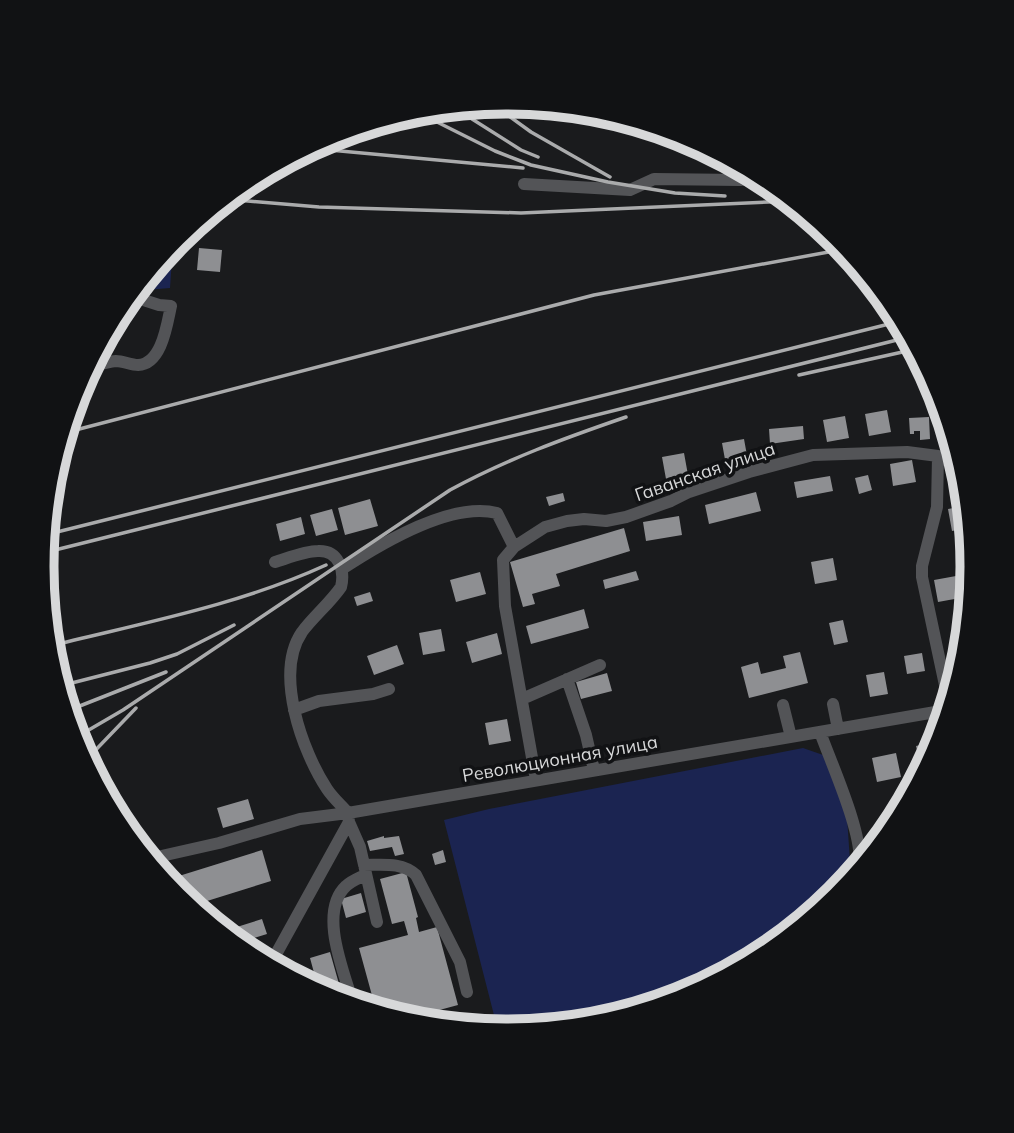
<svg xmlns="http://www.w3.org/2000/svg" width="1014" height="1133" viewBox="0 0 1014 1133" font-family="Mulish,sans-serif">
	<style>
		.green { fill: #1b2451 }
		.building { fill: #8e8f92 }
		.lines { fill: none; stroke-linecap: round; stroke-linejoin: round }
		.minor { stroke: #535457; stroke-width: 12 }
		.rail { stroke: #aaabac; stroke-width: 3.5 }
		.labels { text-anchor: middle; stroke-width: 7; stroke-linejoin: round; paint-order: stroke }
		.street-label { font-size: 18px; fill: #d7d8d9; stroke: #111214 }
		.rim { fill: none; stroke: #d7d8d9; stroke-width: 9 }
	</style>
	<rect width="100%" height="100%" fill="#1a1b1d"/>
	<path class="green" d="M173 245 170 288 134 291Z
		M803 748 826 756 847 817 851 876C836 895 819 909 801 924 789 934 777 946 763 954 674 1009 571 1038 467 1028L495 1019 444 820 489 809Z"/>
	<path class="building" d="M199 248 222 250 220 272 197 270Z
		M887 410 891 432 869 436 865 414Z
		M845 416 849 438 827 442 823 420Z
		M929 417 930 439 920 440V431H914V434H910L909 418Z
		M803 426 804 439 770 444 769 429Z
		M744 439 748 461 726 465 722 443Z
		M684 453 688 475 666 479 662 457Z
		M912 460 916 482 893 486 890 464Z
		M868 475 872 490 859 494 855 478Z
		M830 476 833 491 797 498 794 482Z
		M756 492 761 511 709 524 705 505Z
		M563 493 565 501 549 506 546 497Z
		M370 499 378 526 345 535 338 508Z
		M965 506 968 528 952 531 948 509Z
		M332 509 338 530 316 536 310 515Z
		M679 516 682 535 646 541 643 522Z
		M301 517 305 534 280 541 276 524Z
		M624 528 630 551 556 574 560 586 532 594 535 604 523 607 510 562Z
		M833 558 837 580 815 584 811 562Z
		M636 571 639 580 605 589 603 580Z
		M480 572 486 594 456 602 450 580Z
		M956 576 960 598 938 602 934 580Z
		M370 592 373 601 357 606 354 597Z
		M584 609 589 628 531 644 526 626Z
		M843 620 848 642 834 645 829 623Z
		M441 629 445 651 423 655 419 633Z
		M497 633 502 654 472 663 466 642Z
		M397 645 404 664 374 675 367 656Z
		M800 652 808 683 749 698 741 667 758 662 761 674 786 668 783 656Z
		M922 653 925 671 907 674 904 656Z
		M963 658 961 664 954 686 950 661Z
		M884 672 888 694 870 697 866 675Z
		M607 673 612 691 581 699 576 682Z
		M507 719 511 741 489 745 485 723Z
		M938 741 924 769H921L916 746Z
		M896 753 901 777 877 782 872 758Z
		M248 799 254 819 223 828 217 808Z
		M384 836V838L399 836 404 854 395 856 392 847 370 851 367 841Z
		M262 850 271 881 191 906 178 895 166 880Z
		M443 850 446 862 435 865 432 854Z
		M406 872 418 917 416 918 419 932 437 927 458 1005 406 1019 376 1010 359 948 408 935 404 921 392 924 380 879Z
		M361 893 366 912 346 918 341 899Z
		M262 919 267 934 237 943 224 933V931Z
		M330 952 341 991 327 995 319 991 310 958Z"/>
	<g class="lines">
		<path class="minor" d="M524 184 630 190 654 179 740 180 761 178
			M89 367C97 365 107 362 116 361 123 361 131 365 138 365 162 364 167 324 171 306L159 305 131 296
			M938 456 937 507 922 566V577L949 704
			M514 547 503 560 505 606 536 780
			M275 562C288 558 305 551 318 551 339 550 345 571 341 587 330 603 314 616 302 632 274 673 302 751 327 789 333 798 341 805 348 813
			M342 569C380 544 451 501 497 513L514 547 545 527 567 521 584 519 606 521 626 517 671 501 689 492 749 472 813 455 907 452 938 456 960 466
			M567 679 586 735 594 770
			M522 699 600 665
			M833 704 838 729
			M783 705 791 737
			M294 710 319 701 373 694 389 689
			M820 732C831 763 865 837 859 867
			M349 822 360 847 377 922
			M148 859 219 843 300 819 348 813 947 710
			M364 865C383 865 402 862 416 875L460 962 467 992
			M270 965 349 822 348 813
			M353 1003C344 972 318 912 346 886 351 881 359 878 365 875"/>
		<path class="rail" d="M491 103 531 132 610 177
			M453 107 521 150 538 157
			M415 111 495 151 531 165 608 182 675 193 725 196
			M308 148 523 168
			M225 199 319 207 521 213 792 201
			M799 375 916 349
			M64 433 594 295 845 249
			M45 535 901 321
			M43 553 909 337
			M50 646C142 623 239 605 326 565
			M60 686 150 663 177 654 234 625
			M67 711 166 672
			M75 738 123 710 450 490C507 459 565 438 626 417
			M86 760 136 708"/>
	</g>
	<g class="labels">
		<g class="street-label">
			<text transform="translate(705 472) rotate(-19)" y="6">Гаванская улица</text>
			<text transform="translate(560 759) rotate(-10)" y="6">Революционная улица</text>
		</g>
	</g>
	<path d="M0 0H1014V1133H0ZM506 114H508A452 452 0 0 1 960 566V567A452 452 0 0 1 508 1019H506A452 452 0 0 1 54 567V566A452 452 0 0 1 506 114Z" fill="#111214" fill-rule="evenodd"/>
	<path class="rim" d="M506 114H508A452 452 0 0 1 960 566V567A452 452 0 0 1 508 1019H506A452 452 0 0 1 54 567V566A452 452 0 0 1 506 114Z"/>
</svg>
